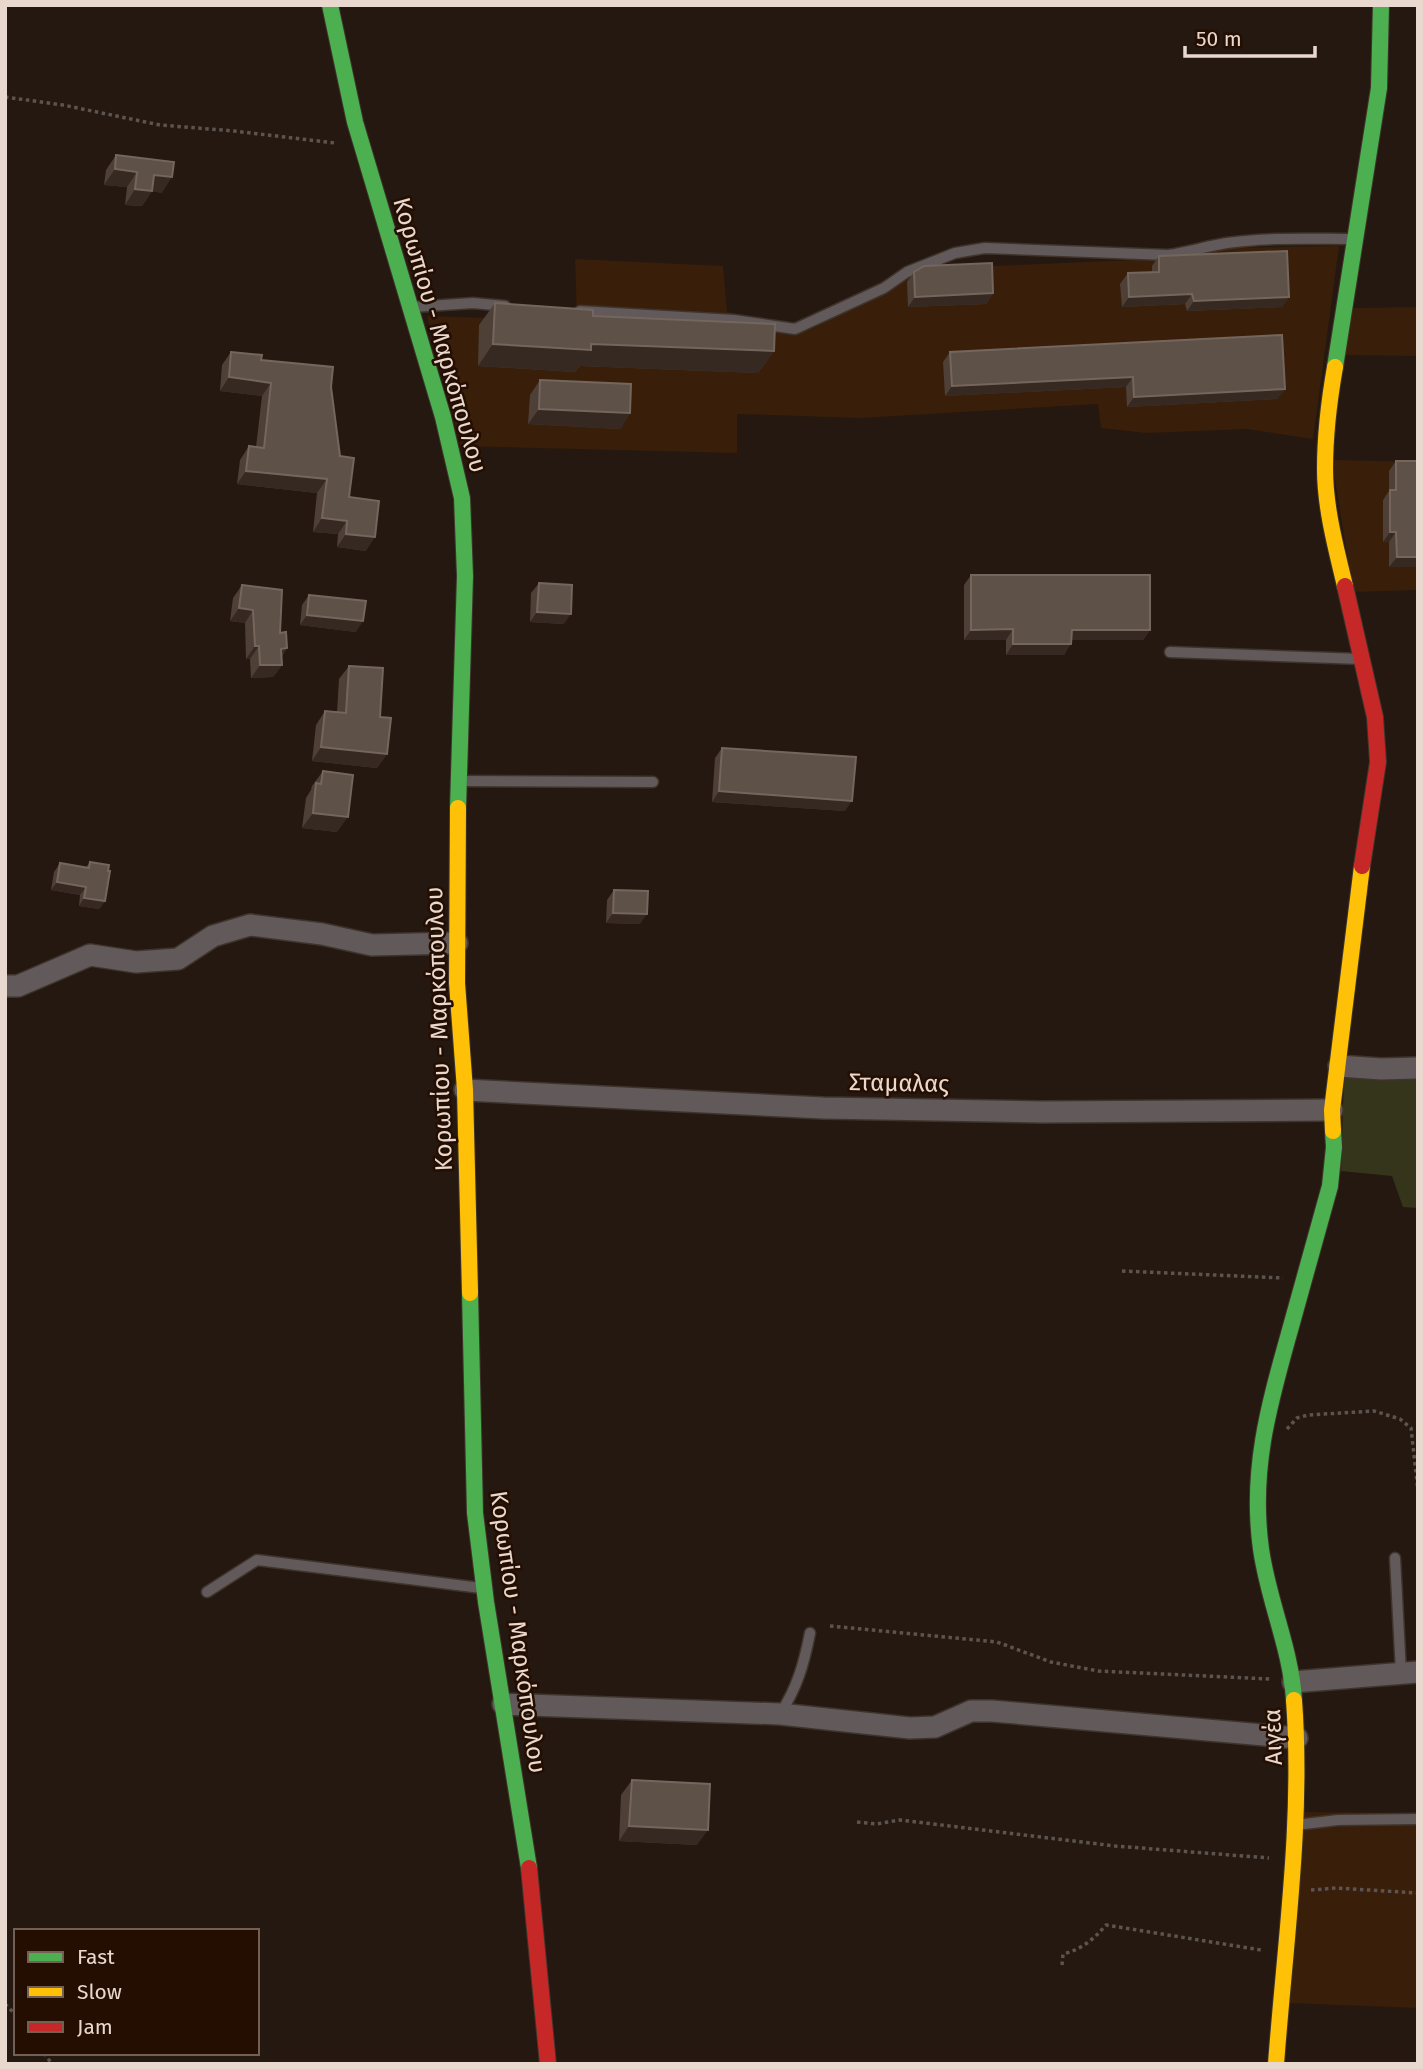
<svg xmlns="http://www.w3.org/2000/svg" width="1423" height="2069" viewBox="0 0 1423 2069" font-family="'Fira Sans',sans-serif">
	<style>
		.built { fill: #391e0a }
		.green { fill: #35351c }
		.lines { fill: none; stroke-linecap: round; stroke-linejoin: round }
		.lane-casing { stroke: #3f342c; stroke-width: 13 }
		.street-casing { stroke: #3f342c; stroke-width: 24 }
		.fast-casing { stroke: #3f342c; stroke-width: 18 }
		.slow-casing { stroke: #3f342c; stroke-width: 18 }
		.jam-casing { stroke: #3f342c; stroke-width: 18 }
		.path { stroke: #5c5450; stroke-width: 3.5; stroke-dasharray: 3.5 3.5; stroke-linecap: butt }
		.lane { stroke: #61595a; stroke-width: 10 }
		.street { stroke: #61595a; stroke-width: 21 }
		.fast { stroke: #4caf50; stroke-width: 16 }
		.slow { stroke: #ffc107; stroke-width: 16 }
		.jam { stroke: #c62828; stroke-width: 16 }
		.wall { fill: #4e4037 }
		.shaded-wall { fill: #362921 }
		.building { fill: #5e5148; stroke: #74665d; stroke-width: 2 }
		.labels { text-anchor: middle; stroke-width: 5; stroke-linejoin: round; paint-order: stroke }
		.street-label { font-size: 24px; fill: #e9d8ce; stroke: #240e01 }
	</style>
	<rect width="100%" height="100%" fill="#251810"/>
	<path class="built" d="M1339 246 1313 439 1247 429 1146 433 1101 428 1098 404 861 418 737 414V453L461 446 427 316 577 321 575 259 723 266 727 312 810 330 925 269 1159 259 1224 248Z
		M1418 307V356L1342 355 1350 308Z
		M1332 460 1418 462V590L1353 592Z
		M1302 1812 1418 1813V2008L1288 2003Z"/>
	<path class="green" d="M1344 1077H1418V1208L1403 1207 1392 1176 1341 1171Z"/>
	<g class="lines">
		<g class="lane-casing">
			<path id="lane" d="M413 307 473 303 505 306
				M580 311 734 320 795 329 884 288 907 272 955 253 985 248 1168 255C1189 252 1207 246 1227 243 1268 237 1311 239 1352 239
				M1170 652 1361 659
				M460 781 653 782
				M1395 1558 1401 1673
				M207 1592 257 1560 481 1588
				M780 1714C797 1688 804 1664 810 1633
				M1296 1825 1338 1820 1418 1819"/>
		</g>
		<g class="street-casing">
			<path id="street" d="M5 986H18L90 955 136 962 178 959 213 936 250 925 322 934 372 945 457 943
				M1339 1066 1381 1069 1418 1068
				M465 1090 823 1108 1043 1112 1332 1110
				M1293 1682 1418 1672
				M503 1704 780 1714 910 1728 935 1727 971 1711H992L1297 1738"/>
		</g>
		<g class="fast-casing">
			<path id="fast" d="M330 5 355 122 443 417 462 498 465 576 458 808
				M1335 367 1379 88 1381 5
				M470 1293 475 1513 486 1602 529 1868
				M1294 1700C1291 1649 1268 1600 1261 1549 1250 1470 1269 1405 1290 1330 1303 1282 1317 1234 1330 1186L1334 1147 1333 1131"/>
		</g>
		<g class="slow-casing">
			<path id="slow" d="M1335 367C1329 401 1325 435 1325 469 1325 508 1336 548 1345 586
				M458 808 457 983 465 1090 470 1293
				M1333 1131 1332 1110 1362 866
				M1276 2064C1285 1943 1303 1821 1294 1700"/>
		</g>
		<g class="jam-casing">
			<path id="jam" d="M1345 586 1375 717 1378 762 1362 866
				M529 1868 548 2064"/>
		</g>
		<path class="path" d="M5 97 63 105 160 125 234 131 335 143
			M1122 1271 1283 1278
			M1287 1429 1297 1418 1308 1415 1374 1411 1400 1419 1411 1428 1418 1491
			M830 1626 997 1642 1051 1662 1098 1671 1270 1679
			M857 1822 876 1824 900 1820 1115 1846 1269 1858
			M1311 1890 1336 1888 1418 1893
			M1062 1965 1063 1954C1082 1949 1093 1940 1106 1925L1261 1950
			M5 2004 16 2015
			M44 2053 52 2064"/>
		<use href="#lane" class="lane"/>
		<use href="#street" class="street"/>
		<use href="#fast" class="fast"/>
		<use href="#slow" class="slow"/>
		<use href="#jam" class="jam"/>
	</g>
	<path class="wall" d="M116 155 162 193 152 191 142 206 125 205 127 187 104 185 106 170Z
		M1159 256 1289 297 1282 307 1187 311 1185 304 1122 307 1120 284 1128 273 1152 272V266Z
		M914 272 993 293 986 304 908 307 907 282Z
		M495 303 593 316 774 351 758 373 580 366 575 372 478 366 479 325Z
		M231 352 261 360 331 387 340 456 349 497 366 551 337 547 338 534 313 532 317 493 237 484 240 460 249 446 256 447 262 396 220 391 222 365Z
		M950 352 1285 389 1277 399 1127 407 1126 387 945 396 943 362Z
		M540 380 630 413 620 429 528 424 530 395Z
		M1396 461 1418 567H1389V542H1383V500L1389 491V471Z
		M971 575 1150 630 1143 640H1072L1064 655H1006V640H964V585Z
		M539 583 564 624 530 622 531 593Z
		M242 585 280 633 287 648 282 656V665L273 677 251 678 250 659H246L245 623 230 621 233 598Z
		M309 595 356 632 300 625 302 605Z
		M349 666 380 717 387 754 377 768 312 761 316 725 325 711 337 712 339 679Z
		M722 748 845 811 712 802 715 758Z
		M323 771 337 832 302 828 306 798 311 790 312 786Z
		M90 862 105 901 99 909 79 906 80 895 51 890 54 872 60 863 86 867Z
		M614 890 640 924 606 923 607 900Z
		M632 1780 697 1845 619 1841 621 1795Z"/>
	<path class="shaded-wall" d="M115 169 137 172 127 187 104 185Z
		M154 175 172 177 162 193 152 191 142 206 125 205 135 189Z
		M993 293 986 304 908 307 915 297Z
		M1192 294 1185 304 1122 307 1129 297Z
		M1289 297 1282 307 1187 311 1194 301Z
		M493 344H591L774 351 758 373 580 366 575 372 478 366Z
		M229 377 271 383 262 396 220 391Z
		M1133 377 1126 387 945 396 952 386Z
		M1285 389 1277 399 1127 407 1134 397Z
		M539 409 630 413 620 429 528 424Z
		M246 471 327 479 317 493 237 484Z
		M322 518 347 521 338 534 313 532Z
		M1390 532H1396L1389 542H1383Z
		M346 534 375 537 366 551 337 547Z
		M1397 557H1418V567H1389Z
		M239 608 253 610 245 623 230 621Z
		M537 612 571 614 564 624 530 622Z
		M307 615 363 621 356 632 300 625Z
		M1013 629 1006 640H964L971 630Z
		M1072 630H1150L1143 640H1065Z
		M1013 644H1071L1064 655H1006Z
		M255 646H259L250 659H246Z
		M287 648 278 661 281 649Z
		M260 665H282L273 677 251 678Z
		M321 747 387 754 377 768 312 761Z
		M719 791 852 801 845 811 712 802Z
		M313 813 348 817 337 832 302 828Z
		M57 882 86 887 80 895 51 890Z
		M84 898 105 901 99 909 79 906Z
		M613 913 647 914 640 924 606 923Z
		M629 1826 708 1830 697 1845 619 1841Z"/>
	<path class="building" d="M116 155 174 162 172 177 154 175 152 191 135 189 137 172 115 169Z
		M1287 251 1289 297 1194 301 1192 294 1129 297 1128 273 1159 272V256Z
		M992 263 993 293 915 297 914 272 924 266Z
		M495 303 593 310V316L775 324 774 351 591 344V350L493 344Z
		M1282 335 1285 389 1134 397 1133 377 952 386 950 352Z
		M231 352 262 355 261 360 333 367 331 387 340 456 354 458 349 497 379 501 375 537 346 534 347 521 322 518 327 479 246 471 249 446 264 448 271 383 229 377Z
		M540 380 631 384 630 413 539 409Z
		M1396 461H1418V557H1397L1396 532H1390V490H1396Z
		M971 575H1150V630H1072L1071 644H1013V629L971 630Z
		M539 583 572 585 571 614 537 612Z
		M242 585 282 590 280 633 286 632 287 648 281 649 282 665H260L259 646H255L253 610 239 608Z
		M309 595 366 601 363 621 307 615Z
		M349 666 383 668 380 717 391 718 387 754 321 747 325 711 346 713Z
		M722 748 856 757 852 801 719 791Z
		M323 771 353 775 348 817 313 813 316 783 321 784Z
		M90 862 109 865 108 871H110L105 901 84 898 86 887 57 882 60 863 89 868Z
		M614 890 648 891 647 914 613 913Z
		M632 1780 710 1784 708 1830 629 1826Z"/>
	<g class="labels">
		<g class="street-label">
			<text transform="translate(440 335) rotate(74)" y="8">Κορωπίου - Μαρκόπουλου</text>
			<text transform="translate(439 1029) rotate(-92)" y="8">Κορωπίου - Μαρκόπουλου</text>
			<text transform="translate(899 1083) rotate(1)" y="8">Σταμαλας</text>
			<text transform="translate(518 1632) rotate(82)" y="8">Κορωπίου - Μαρκόπουλου</text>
			<text transform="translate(1273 1737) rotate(-92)" y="8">Αιγέα</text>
		</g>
	</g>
	<rect width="1423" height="2069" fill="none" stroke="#e9d8ce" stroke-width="14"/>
	<rect x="14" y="1929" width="245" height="126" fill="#240e01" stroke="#735f53" stroke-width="2"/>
	<rect x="28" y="1952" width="35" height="10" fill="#4caf50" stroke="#735f53" stroke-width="2"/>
	<text x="77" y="1964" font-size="21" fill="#e9d8ce">Fast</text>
	<rect x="28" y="1987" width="35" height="10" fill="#ffc107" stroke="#735f53" stroke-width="2"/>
	<text x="77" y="1999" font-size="21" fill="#e9d8ce">Slow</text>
	<rect x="28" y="2022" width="35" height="10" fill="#c62828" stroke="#735f53" stroke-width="2"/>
	<text x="77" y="2034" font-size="21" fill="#e9d8ce">Jam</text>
	<path d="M1185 46v10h130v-10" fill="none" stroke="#e9d8ce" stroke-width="3.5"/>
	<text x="1196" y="46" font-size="21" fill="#e9d8ce" stroke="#240e01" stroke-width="5" paint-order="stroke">50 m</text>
</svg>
